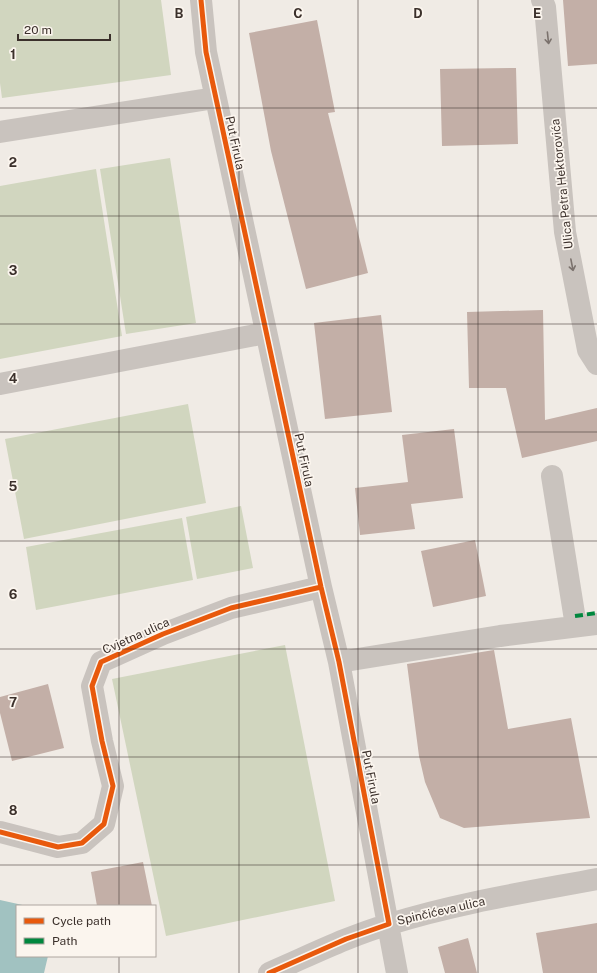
<svg xmlns="http://www.w3.org/2000/svg" width="597" height="973" viewBox="0 0 597 973" font-family="'Public Sans',sans-serif">
	<style>
		.pitch { fill: #d1d6bf }
		.water { fill: #a1c2c1 }
		.building { fill: #c3afa7 }
		.lines { fill: none; stroke-linecap: round; stroke-linejoin: round }
		.minor { stroke: #c9c3be; stroke-width: 22 }
		.quiet { stroke: #00873e; stroke-width: 4; stroke-dasharray: 8 4; stroke-linecap: butt }
		.cycleway-casing { stroke: #fbf5ee; stroke-width: 8 }
		.cycleway { stroke: #e8590c; stroke-width: 5 }
		.oneway { stroke: #7b726d }
		.grid { fill: none; stroke: #3b302b; stroke-width: 1; stroke-opacity: 0.55 }
		.labels { text-anchor: middle; stroke-width: 3.5; stroke-linejoin: round; paint-order: stroke }
		.street-label { font-size: 12px; fill: #3b302b; stroke: #fbf5ee }
		.grid-label { font-size: 13px; text-anchor: middle; font-weight: bold; fill: #3b302b; stroke: #fbf5ee; stroke-width: 3.5; stroke-linejoin: round; paint-order: stroke }
	</style>
	<rect width="100%" height="100%" fill="#f0ebe5"/>
	<path class="pitch" d="M0 0H161L171 75 2 98 0 83Z
		M170 158 196 323 126 334 100 169Z
		M96 169 122 336 0 359V186Z
		M188 404 206 503 24 539 5 439Z
		M241 506 253 568 197 579 186 517Z
		M182 518 193 580 36 610 26 547Z
		M285 645 335 901 166 936 112 679Z"/>
	<path class="water" d="M0 900 27 906H17V956H48L44 973H0Z"/>
	<path class="building" d="M563 0H597V64L568 66Z
		M317 20 335 112 328 113 368 273 306 289 271 151 249 33Z
		M516 68 518 144 442 146 440 69Z
		M543 310 545 420 597 408V441L522 458 506 388H469L467 312Z
		M381 315 392 412 325 419 314 323Z
		M454 429 463 498 411 504 415 529 360 535 355 488 408 482 402 435Z
		M475 540 486 596 433 607 421 551Z
		M494 650 508 729 571 718 590 818 464 828 440 818 425 782 419 756 407 664Z
		M48 684 64 748 12 761 0 713V697Z
		M143 862 152 906H97L91 872Z
		M597 923V973H543L536 933Z
		M468 938 477 973H445L438 947Z"/>
	<g class="lines">
		<path class="minor" d="M201 0 206 52 321 587 339 662 397 973
			M542 0 545 7 565 232 588 350 597 364
			M0 132 215 98
			M0 384 266 333
			M552 476 576 626
			M339 662 500 636 597 624
			M0 832 58 847 82 843 104 824 113 786 102 741 92 686 101 662 163 634 231 608 321 587
			M269 973C309 956 348 936 390 924 457 903 528 892 597 879"/>
		<path class="quiet" d="M575 616 597 613"/>
		<g class="cycleway-casing">
			<path id="cycleway" d="M201 0 206 52 321 587 339 662 389 924 346 939 269 973
				M0 832 58 847 82 843 104 824 113 786 102 741 92 686 101 662 163 634 231 608 321 587"/>
		</g>
		<use href="#cycleway" class="cycleway"/>
	</g>
	<defs><path id="oneway-shaft" d="M-6 0H5M1.5-3L5.5 0L1.5 3" fill="none" stroke-width="1.6" stroke-linecap="round" stroke-linejoin="round"/></defs>
	<g class="oneway">
		<use href="#oneway-shaft" transform="translate(548 38) rotate(84)"/>
		<use href="#oneway-shaft" transform="translate(572 265) rotate(79)"/>
	</g>
	<path class="grid" d="M119 0V906M239 0V973M358 0V973M478 0V973M0 108H597M0 216H597M0 324H597M0 432H597M0 541H597M0 649H597M0 757H597M0 865H597M119 956V973"/>
	<g class="labels">
		<g class="street-label">
			<text transform="translate(235 143) rotate(78)" y="4">Put Firula</text>
			<text transform="translate(562 184) rotate(-96)" y="4">Ulica Petra Hektorovića</text>
			<text transform="translate(304 460) rotate(78)" y="4">Put Firula</text>
			<text transform="translate(136 636) rotate(-24)" y="4">Cvjetna ulica</text>
			<text transform="translate(371 777) rotate(79)" y="4">Put Firula</text>
			<text transform="translate(441 911) rotate(-13)" y="4">Spinčićeva ulica</text>
		</g>
	</g>
	<g class="grid-label">
		<text x="179" y="18">B</text>
		<text x="298" y="18">C</text>
		<text x="418" y="18">D</text>
		<text x="537" y="18">E</text>
		<text x="13" y="59">1</text>
		<text x="13" y="167">2</text>
		<text x="13" y="275">3</text>
		<text x="13" y="383">4</text>
		<text x="13" y="491">5</text>
		<text x="13" y="599">6</text>
		<text x="13" y="707">7</text>
		<text x="13" y="815">8</text>
	</g>
	<rect x="16" y="905" width="140" height="52" fill="#fbf5ee" stroke="#aea6a0"/>
	<rect x="24" y="918" width="20" height="6" fill="#e8590c" stroke="#aea6a0"/>
	<text x="52" y="925" font-size="12" fill="#3b302b">Cycle path</text>
	<rect x="24" y="938" width="20" height="6" fill="#00873e" stroke="#aea6a0"/>
	<text x="52" y="945" font-size="12" fill="#3b302b">Path</text>
	<path d="M18 34v6h92v-6" fill="none" stroke="#3b302b" stroke-width="2"/>
	<text x="24" y="34" font-size="12" fill="#3b302b" stroke="#fbf5ee" stroke-width="3" paint-order="stroke">20 m</text>
</svg>
